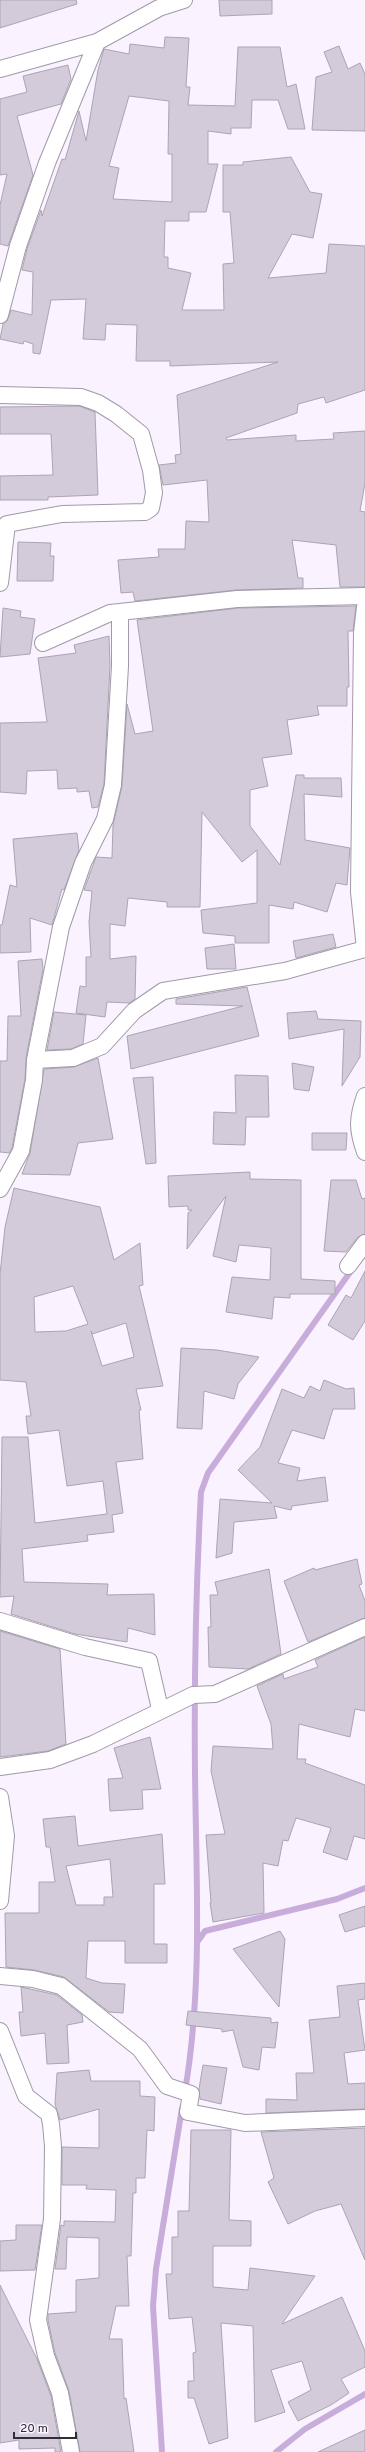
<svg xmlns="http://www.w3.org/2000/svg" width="365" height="2452" viewBox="0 0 365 2452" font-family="Overpass,sans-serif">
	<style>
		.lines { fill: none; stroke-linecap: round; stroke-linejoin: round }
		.stream { stroke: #c8adda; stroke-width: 6 }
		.building { fill: #d3cbda; stroke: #ada4b3; fill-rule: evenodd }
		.minor-casing { stroke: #a199a7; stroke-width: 18 }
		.minor { stroke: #fff; stroke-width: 16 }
	</style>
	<rect width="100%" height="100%" fill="#faf2ff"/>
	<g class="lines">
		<path class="stream" d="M198 1941 205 1931 337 1899 365 1888
			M185 2091C203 1985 196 1877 195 1771 194 1678 196 1585 201 1492L208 1473 227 1446 353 1268
			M162 2452 153 2306 156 2269 182 2108
			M276 2452 305 2429 365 2394"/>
	</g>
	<path class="building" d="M0 0H76L77 4 0 28Z
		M219 0H272V14L220 16Z
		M165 37 189 38 186 87H190L188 105 235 106 238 47H280L287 87 296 84 305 129H288L278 100H252L251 128H231V134L208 131V164H218L206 212H189V221H165L164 257H168V268L191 273 182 310H224L223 264 234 263 230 212H223V165H243V162L291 157 310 192 322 194 313 238 292 234 268 278 326 273 329 244 365 246V390L326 403 324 397 298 404 297 413 226 438 227 440 296 435V441L334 439 333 433 365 431V483L360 511 365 512V587H340L336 545 292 540 298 578H303V588L236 590 135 601 133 592 121 593 118 560 159 557 158 549H185L186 521 209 522 207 480 163 485 159 465 176 463 175 455 181 454 177 395 278 362 170 366V361H136L137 325 106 324 105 340 83 339 86 299 51 300 40 354 33 353V344L24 341 23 344 0 339 3 324 7 321 11 310 32 315 33 272 22 270 27 249 41 210 42 216 62 159 65 160 79 111 86 141 98 70 104 49 129 54 130 44 164 48ZM129 96 169 101 168 154H172V202L113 199 119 168 109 166Z
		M339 46 348 69 360 63 365 74V131L312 130 316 77 332 72 324 52Z
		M68 65 71 79 61 104 17 116 33 175 8 246 0 244V205L7 174 0 175V99L27 92 23 76Z
		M79 406 95 412 98 495 48 497V500H0V476L53 475 51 434H0V407Z
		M18 542 51 543 50 556H54L53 581H17Z
		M356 606 353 631H348L349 687H347V706H317L319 715 287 720 292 754 262 758 268 786 250 790V826L280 865 296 775H304V778H341L342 797 304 794 305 840 350 848 347 885 336 883 327 912 294 902 293 909 269 905V943H235V936L203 933 201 910 257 903V850L242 862 202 812 200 907H167V902L128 898 125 926 110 924V959L136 956 135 999 129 1003 107 1002 105 1017 76 1013 80 986 86 987V957H91L89 922 92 891 84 890 96 857 112 858 113 825 122 786 127 704 135 734 153 731 137 620 238 608Z
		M3 608 21 611 20 617 35 619 30 654 0 657Z
		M109 636 110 666 104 784 98 807 92 808 89 791 77 792V788L58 789 57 770 27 771 26 794 0 792V723L47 722 38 658 76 653 74 645Z
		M77 833 79 850 64 890 62 889 52 925 30 918 31 952 0 953V925H2L10 885 17 887 13 839Z
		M333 934 336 947 296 958 293 941Z
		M234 944 236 969H207L205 948Z
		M42 959 43 969 26 1058 25 1079 12 1148 9 1153 0 1152V1061H7L8 1016H21L18 961Z
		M247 987 259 1036 131 1069 127 1036 243 1006 176 1004V999Z
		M316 1011 318 1019 361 1021 360 1057 342 1086 344 1029 289 1039 287 1013Z
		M54 1012 86 1015 83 1044 71 1049 47 1050Z
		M98 1058 113 1139 78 1143 70 1175 22 1174 30 1153 44 1069 74 1067Z
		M292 1063 314 1067 309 1091 294 1089Z
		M235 1075 268 1076 269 1117H246L245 1145 213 1144 214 1112 236 1113Z
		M153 1077 156 1163 146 1164 133 1078Z
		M312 1133H347L346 1150H312Z
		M250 1172V1179L301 1180V1279L335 1281V1294H290V1298L274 1297 272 1319 226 1312 232 1277 270 1280 271 1248 239 1245 236 1262 213 1256 226 1196 187 1249 188 1213 192 1210H188V1206L169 1207 168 1176Z
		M331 1180H356L362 1199 365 1198V1234L358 1237 346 1252 324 1251Z
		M14 1188 100 1207 114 1260 140 1243 143 1285 139 1286 163 1386 136 1389 141 1410H139L143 1459 116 1462 123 1513 112 1515 114 1532 87 1535 88 1541 22 1549 24 1582 108 1584 107 1595 154 1594 155 1635 128 1628 127 1642 75 1634 11 1614 14 1596 0 1597 2 1437H28L35 1523 107 1514 103 1481 67 1486 59 1430 28 1434 26 1416H31L26 1382 0 1380V1274L5 1227ZM73 1286 88 1324 66 1331 35 1332 34 1297ZM126 1323 134 1357 102 1366 91 1331 92 1334Z
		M365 1271V1321L353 1340 328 1325 346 1295 351 1298Z
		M181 1348 217 1350 259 1357 238 1384 234 1399 204 1391 202 1429 177 1428Z
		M324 1380 346 1389 354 1388 355 1409H333L324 1439 292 1430 278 1463 300 1468 297 1481 325 1477 328 1501 292 1506 291 1510 274 1506 277 1518 234 1522 232 1553 216 1558 220 1499 272 1503 238 1470 260 1447 282 1389 304 1398 310 1386 320 1391Z
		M357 1559 362 1584 359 1585 365 1601V1618L308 1642 284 1581 314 1568 315 1570Z
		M269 1569 281 1654 248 1669 209 1667 208 1627H211L210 1595H218L215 1582Z
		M0 1631 60 1649 66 1744 48 1751 0 1757Z
		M365 1637V1711L355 1709 350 1737 299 1724 297 1759H306L305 1763 365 1785V1839L354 1836 347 1860 323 1852 331 1828 296 1818 288 1841 283 1840 278 1866 263 1863 264 1913 213 1922 210 1903H211L206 1835 225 1834 211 1771 213 1746 273 1749 271 1724 257 1686 283 1674 284 1679 318 1667 315 1660Z
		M150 1737 161 1789 142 1790 143 1809 110 1811 108 1779 123 1778 114 1748Z
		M75 1816 78 1846 162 1834 165 1884H154V1944H167V1963H125V1941H88L86 1978 102 1983 125 1984 123 2013 109 2012 64 1977 34 1970 6 1967 5 1913H39V1882H55L50 1847H46L43 1819ZM110 1859 113 1897H104V1905H76L66 1866Z
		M365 1906V1926L345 1932 339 1915Z
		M280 1931 285 1939 279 2007 233 1949Z
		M365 1983V1999L358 2000 365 2050 344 2053 348 2084 365 2083V2109L266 2113V2099L297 2100 296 2073H314L309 2020 340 2017 337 1986Z
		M21 1987 57 1995 82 2015 83 2022 67 2025 69 2063 47 2064 45 2033 21 2036 19 2012H23Z
		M188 2011 271 2018V2023L278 2022 275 2048 262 2047 259 2070 243 2067 233 2030 222 2032V2029L186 2025Z
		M203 2065 227 2068 221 2104 200 2099 199 2089Z
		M89 2070 91 2081H140V2096L155 2097 154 2131 147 2130 145 2178H136V2193H133L131 2256H127L129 2306H116L109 2339H122L124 2399 126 2398 134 2452H80L69 2391 55 2353 48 2320V2314L76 2312V2280L99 2278V2238L67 2237 66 2269H55L61 2225 64 2226V2221L115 2222 116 2190 86 2189 87 2185H62V2147L99 2148V2109L60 2120 55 2104 57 2073Z
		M365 2128V2260L341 2204 315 2211 288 2224 268 2182 274 2178 261 2132Z
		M191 2130H231L229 2220 251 2221V2246H213V2287L248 2290 250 2268 315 2276 282 2324 342 2297 365 2351V2367L341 2379 349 2393 331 2405 298 2421 288 2402 311 2390 302 2361 271 2370 285 2412 255 2422 253 2326 221 2323 228 2438 209 2444 194 2398H188V2381H194L193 2353 196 2352 192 2317 169 2319 166 2274H172V2237H178V2211H189Z
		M16 2225H42L35 2270 0 2271V2241L16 2240Z
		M0 2285 37 2359 51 2396 61 2452H55V2448L19 2449V2440L0 2443Z
		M365 2430V2452H318Z"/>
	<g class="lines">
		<g class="minor-casing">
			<path id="minor" d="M0 69 97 42 159 8 184 0
				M0 315 18 246 47 163 97 42
				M0 395 81 397 98 403 116 414 141 434 151 470 154 493 151 508 145 512 62 514 7 524 0 583
				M365 607 362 633 359 892 365 949
				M43 643 110 613 120 612
				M35 1060 73 1058 102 1046 134 1011 163 991 285 971 365 949
				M365 1096C357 1119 357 1129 365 1152
				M0 1189 21 1151 34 1080 35 1060 61 927 83 863 105 819 113 785 120 666V612L237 599 365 596
				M348 1266 365 1243
				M0 1621 85 1647 149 1661 160 1709
				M0 1767 50 1760 93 1744 193 1695 215 1694 365 1627
				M0 1797 6 1836 0 1901
				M0 1976 33 1979 61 1986 140 2049 167 2086 191 2094 188 2112 245 2123 365 2118
				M0 2031 26 2096 49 2114 51 2124 53 2146 52 2219 38 2320 46 2356 60 2393 71 2452"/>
		</g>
		<use href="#minor" class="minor"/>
	</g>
	<path d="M14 2432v6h62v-6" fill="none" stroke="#312e33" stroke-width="2"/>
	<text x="20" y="2432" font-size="12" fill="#312e33" stroke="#faf2ff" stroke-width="3" paint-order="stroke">20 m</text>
</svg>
